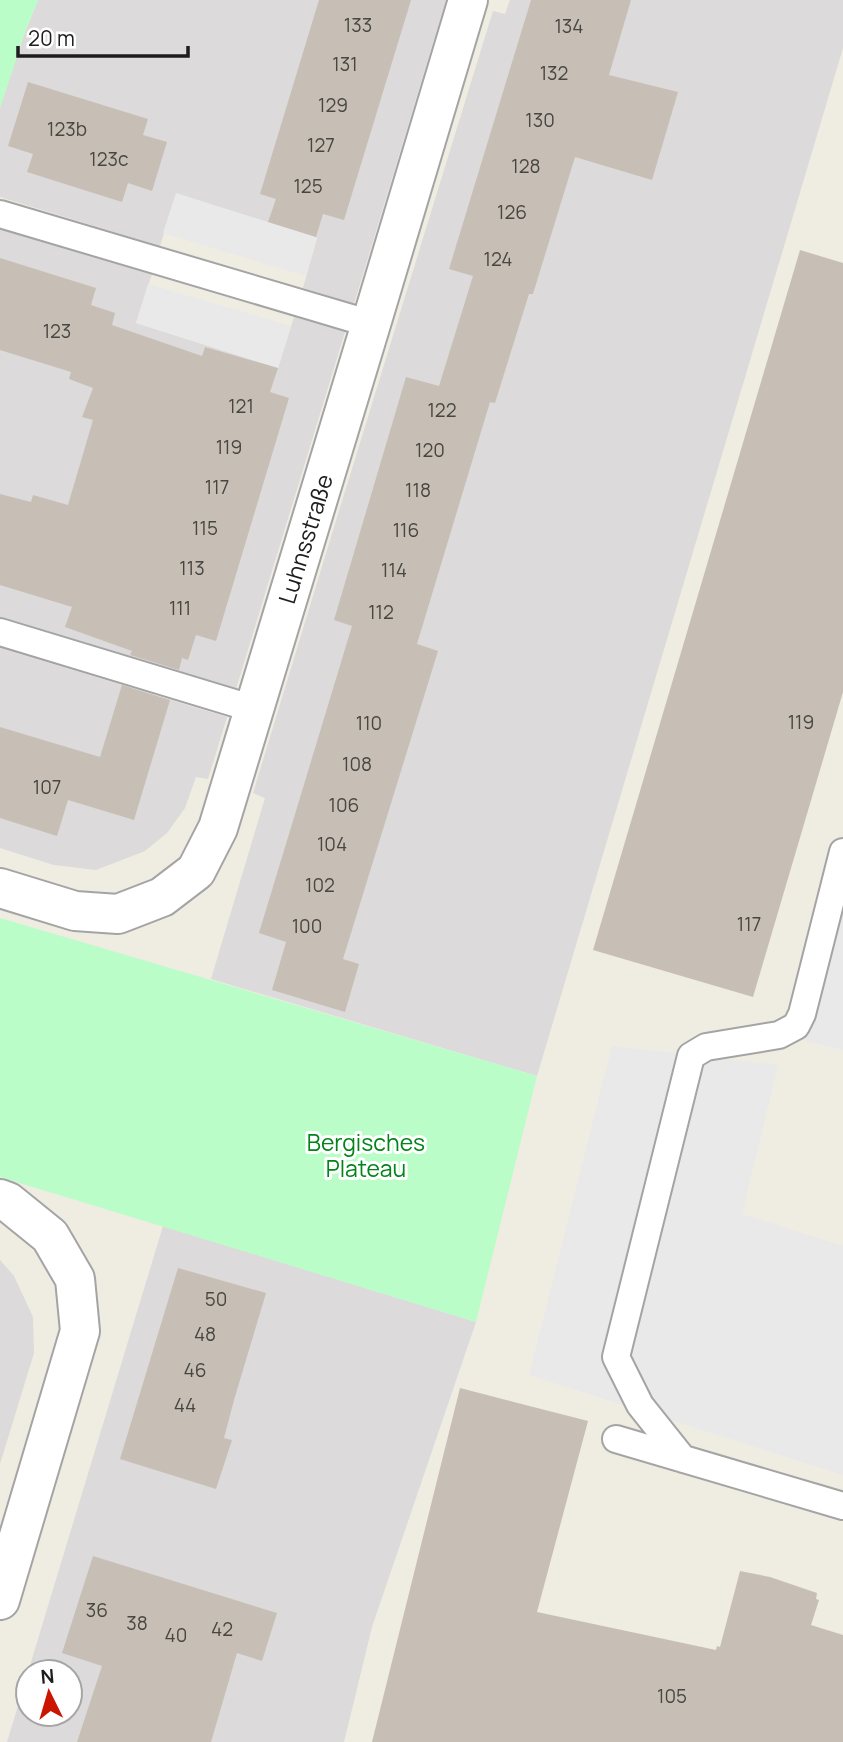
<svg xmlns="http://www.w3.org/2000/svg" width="843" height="1742" viewBox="0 0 843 1742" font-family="Manrope,sans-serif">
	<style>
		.residential { fill: #dcdada }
		.park { fill: #bbfdc8 }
		.parking { fill: #e9e9e9 }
		.building { fill: #c7bfb5 }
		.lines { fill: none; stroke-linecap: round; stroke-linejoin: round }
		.lane-casing { stroke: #a4a4a4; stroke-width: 30 }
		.street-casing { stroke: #a4a4a4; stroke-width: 42 }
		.lane { stroke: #fff; stroke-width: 26 }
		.street { stroke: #fff; stroke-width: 38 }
		.labels { text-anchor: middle; stroke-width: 6; stroke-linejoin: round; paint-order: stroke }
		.number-label { font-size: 19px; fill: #484643 }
		.street-label { font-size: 23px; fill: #1d1d1d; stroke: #fff }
		.park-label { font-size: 23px; fill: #03841b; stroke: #fff }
	</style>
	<rect width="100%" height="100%" fill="#efece2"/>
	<path class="residential" d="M38 0H446L354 304 303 288 317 238 176 194 160 246 0 197V108L25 32Z
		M510 0H843V48L537 1076 211 979 265 798 253 793 327 550 493 11 505 14Z
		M0 228 152 274 136 323 278 368 294 317 345 332 236 689 0 617Z
		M0 648 227 717 208 779 196 777 185 808 167 833 145 851 96 870 54 865 0 848Z
		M163 1226 476 1322 372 1627 344 1742H7L28 1673V1714H70V1672H28Z
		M0 1260 14 1276 33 1317 34 1353 0 1464Z"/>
	<path class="park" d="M0 0H38L25 32 0 108Z
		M0 918 537 1076 476 1322 0 1177Z"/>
	<path class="parking" d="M176 193 316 237 306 276 163 233Z
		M148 284 291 326 278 368 136 323Z
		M843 889V1050L803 1040Z
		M612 1046 778 1065 742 1214 843 1246V1475L529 1375Z"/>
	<path class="building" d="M319 0H411L344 220 323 214 316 237 268 222 276 199 260 194Z
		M531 0H631L609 75 678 92 652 180 575 157 533 294H529L495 403 490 402 417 644 438 651 343 959 359 964 345 1012 272 990 286 942 259 933 352 626 334 620 406 377 439 386 473 276 449 269Z
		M28 82 148 119 143 135 167 142 152 191 128 183 122 202 27 172 33 154 8 146Z
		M800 250 843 263V692L753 997 593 950Z
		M0 258 96 288 91 305 115 313 112 325 202 356 205 347 278 368 270 392 289 398 216 641 196 635 188 660 182 658 179 670 130 655 132 651 65 627 72 607 0 585V494L31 502 33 495 68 505 93 420 82 417 93 388 69 379 71 372 0 350Z
		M122 685 170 700 134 820 68 800 57 836 0 818V727L100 757Z
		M178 1268 266 1293 234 1400 224 1438 232 1440 216 1489 120 1459Z
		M460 1388 588 1421 537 1612 716 1650 717 1646 720 1647 740 1571 770 1577 817 1593 816 1599 819 1600 811 1625 843 1635V1742H372Z
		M93 1556 277 1613 262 1661 237 1653 211 1742H77L102 1666 62 1653Z"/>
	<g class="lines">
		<g class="lane-casing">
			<path id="lane" d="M0 214 371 324
				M0 632 254 709
				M616 1439 843 1506
				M683 1459 640 1405 616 1357 691 1056 706 1047 779 1035 796 1026 802 1014 843 852"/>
		</g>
		<g class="street-casing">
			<path id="street" d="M0 888 75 911 118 914 162 897 196 871 218 828 371 324 468 0
				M0 1199 8 1202 50 1236 75 1279 80 1331 0 1600"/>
		</g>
		<use href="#lane" class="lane"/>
		<use href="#street" class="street"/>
	</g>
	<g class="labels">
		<g class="number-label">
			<text x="358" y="32">133</text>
			<text x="569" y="33">134</text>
			<text x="345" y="71">131</text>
			<text x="554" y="80">132</text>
			<text x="333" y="112">129</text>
			<text x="540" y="127">130</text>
			<text x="67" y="136">123b</text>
			<text x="321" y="152">127</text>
			<text x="109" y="166">123c</text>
			<text x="526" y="173">128</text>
			<text x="308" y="193">125</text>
			<text x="512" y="219">126</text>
			<text x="498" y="266">124</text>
			<text x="57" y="338">123</text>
			<text x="241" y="413">121</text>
			<text x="442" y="417">122</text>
			<text x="229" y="454">119</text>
			<text x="430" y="457">120</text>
			<text x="217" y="494">117</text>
			<text x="418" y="497">118</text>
			<text x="205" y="535">115</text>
			<text x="406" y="537">116</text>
			<text x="192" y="575">113</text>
			<text x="394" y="577">114</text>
			<text x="180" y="615">111</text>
			<text x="381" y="619">112</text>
			<text x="801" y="729">119</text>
			<text x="369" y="730">110</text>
			<text x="357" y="771">108</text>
			<text x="47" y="794">107</text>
			<text x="344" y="812">106</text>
			<text x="332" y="851">104</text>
			<text x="320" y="892">102</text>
			<text x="749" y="931">117</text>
			<text x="307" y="933">100</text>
			<text x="216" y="1306">50</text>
			<text x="205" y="1341">48</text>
			<text x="195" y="1377">46</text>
			<text x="185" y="1412">44</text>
			<text x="97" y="1617">36</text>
			<text x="137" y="1630">38</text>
			<text x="222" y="1636">42</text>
			<text x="176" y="1642">40</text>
			<text x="672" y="1703">105</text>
		</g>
		<g class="street-label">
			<text transform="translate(306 539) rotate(-73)" y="8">Luhnsstraße</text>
		</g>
		<g class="park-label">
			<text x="366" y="1151">Bergisches<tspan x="366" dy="26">Plateau</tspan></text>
		</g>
	</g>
	<g transform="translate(49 1693) rotate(355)"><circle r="33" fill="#ffffff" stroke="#a5a5a5" stroke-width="2"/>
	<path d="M0-5L12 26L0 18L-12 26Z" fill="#cb1500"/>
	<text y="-10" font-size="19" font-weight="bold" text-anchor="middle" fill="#1d1d1d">N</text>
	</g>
	<path d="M18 46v10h170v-10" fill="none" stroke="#1d1d1d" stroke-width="3.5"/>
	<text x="28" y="46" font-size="21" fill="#1d1d1d" stroke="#ffffff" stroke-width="5" paint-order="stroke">20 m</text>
</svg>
